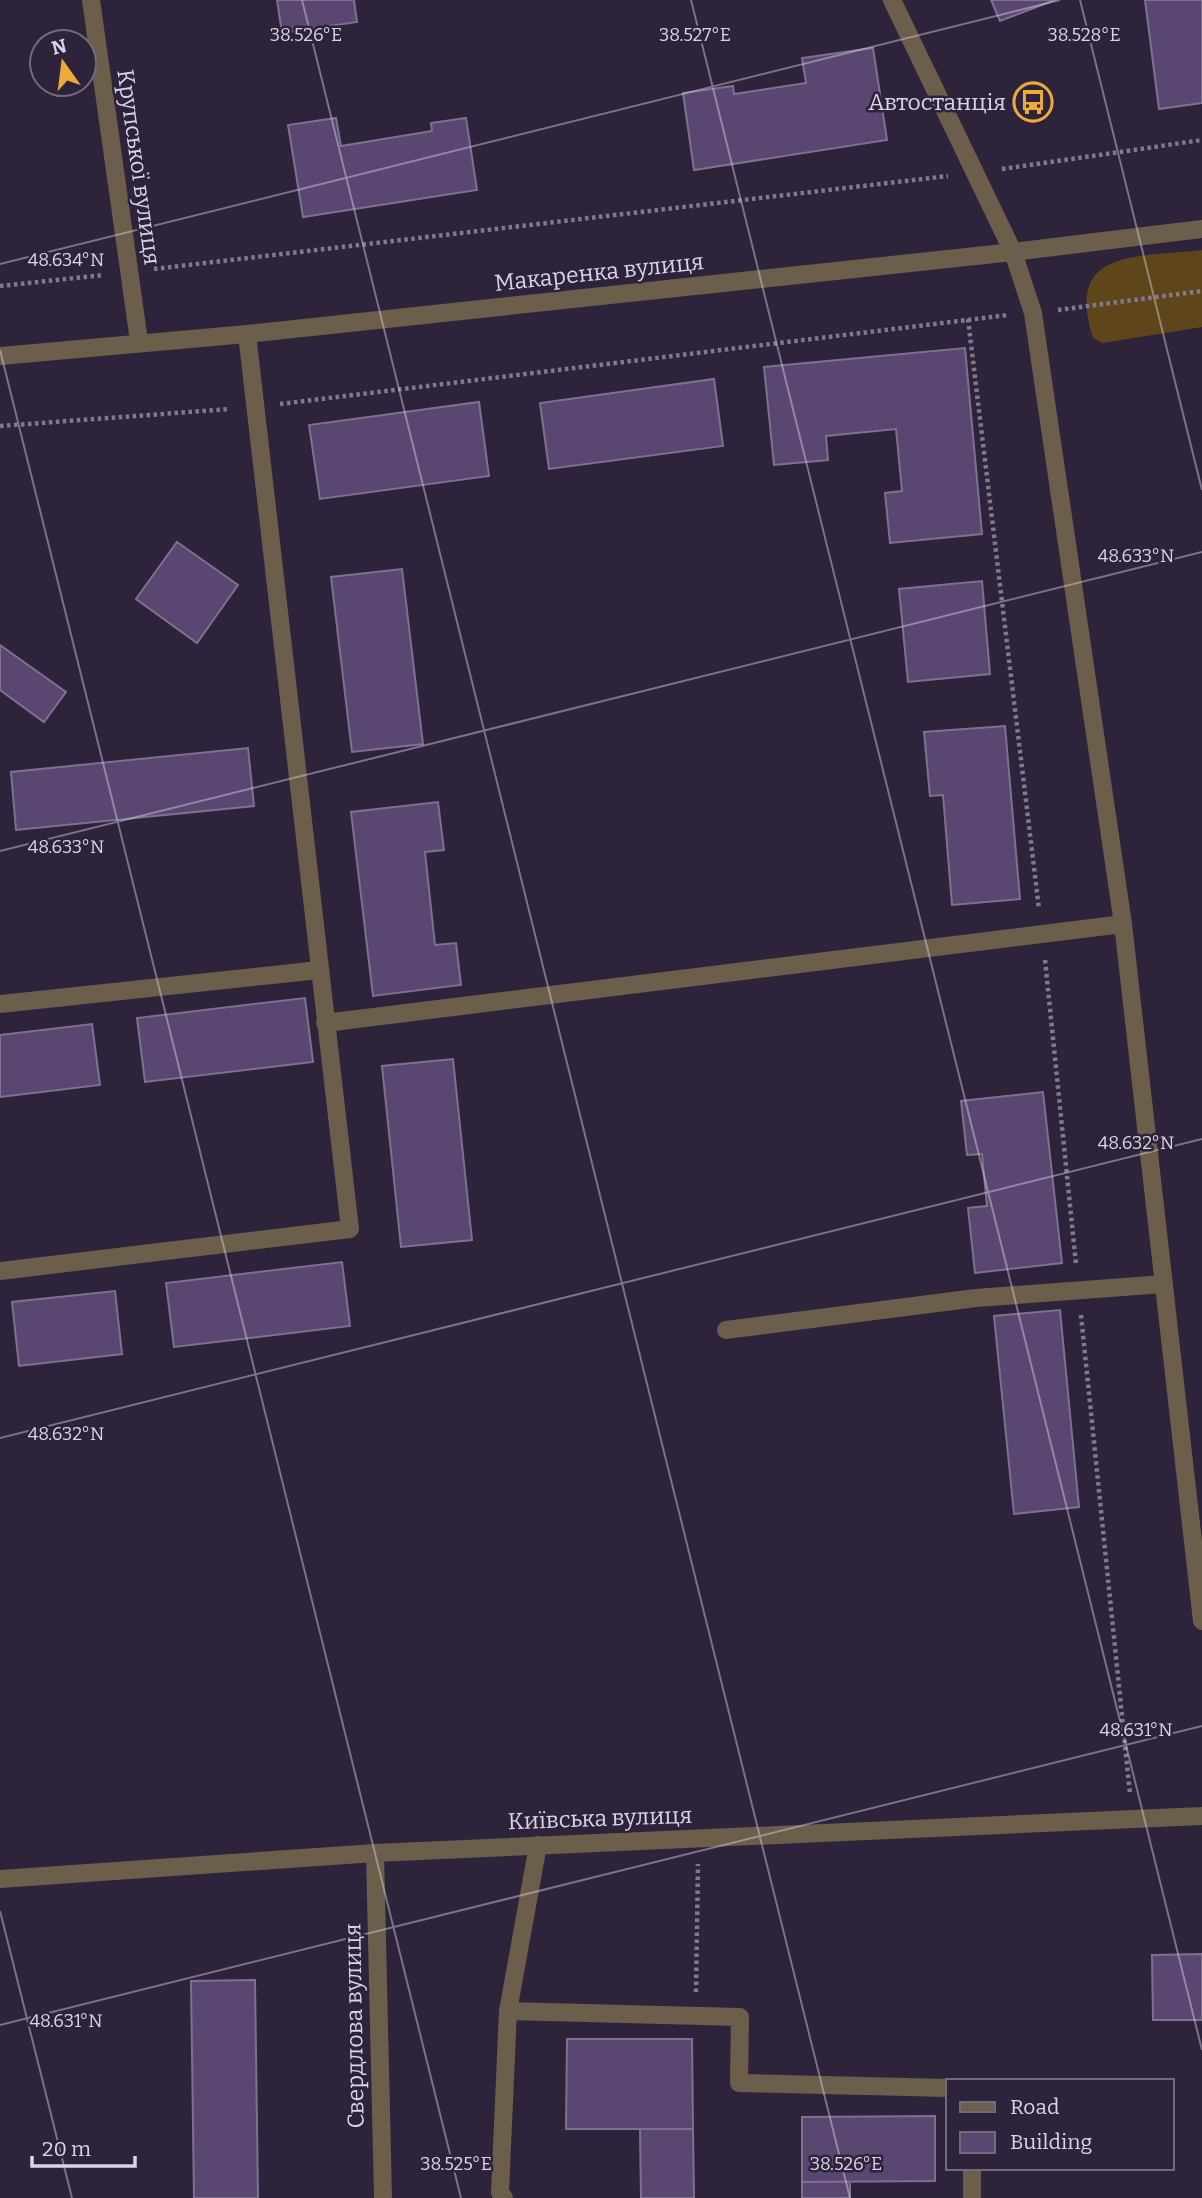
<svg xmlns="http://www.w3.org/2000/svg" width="1202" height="2198" viewBox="0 0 1202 2198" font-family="Bitter,serif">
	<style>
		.grass { fill: #5f451a }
		.building { fill: #594772; stroke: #7c728e; stroke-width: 2 }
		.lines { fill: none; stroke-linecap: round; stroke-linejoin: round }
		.path { stroke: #81798e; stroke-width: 4.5; stroke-dasharray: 3.5 3.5; stroke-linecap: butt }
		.service { stroke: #6b5e4b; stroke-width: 18 }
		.minor { stroke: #6b5e4b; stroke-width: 18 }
		.tertiary { stroke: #6b5e4b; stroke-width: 18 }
		.ticks { fill: none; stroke: #dad4e4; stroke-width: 2; stroke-opacity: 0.45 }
		.labels { text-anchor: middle; stroke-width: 5; stroke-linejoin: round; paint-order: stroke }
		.poi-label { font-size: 23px; fill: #dad4e4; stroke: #2d233b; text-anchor: end }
		.street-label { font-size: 23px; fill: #dad4e4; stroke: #2d233b }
		.ticks-label { font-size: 18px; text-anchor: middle; fill: #dad4e4; stroke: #2d233b; stroke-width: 5; stroke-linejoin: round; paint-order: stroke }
	</style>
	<rect width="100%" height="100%" fill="#2d233b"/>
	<path class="grass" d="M1202 250V327L1103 343 1093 338C1064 247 1138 258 1202 250Z"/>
	<path class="building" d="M277 0H354L357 22 282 33Z
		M991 0H1055L1000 21Z
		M1145 0H1202V103L1159 109Z
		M873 48 887 140 694 170 683 93 733 86 734 94 806 83 802 58Z
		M336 118 341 146 432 131 431 123 466 118 477 190 303 217 288 125Z
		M965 348 982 534 890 543 885 493 902 491 896 429 826 436 828 460 774 465 764 367Z
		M714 379 723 446 549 469 540 403Z
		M479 402 489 476 320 499 309 425Z
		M177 542 238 585 197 643 136 599Z
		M402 569 423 744 352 752 331 577Z
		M982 581 990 674 908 682 899 589Z
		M0 645 66 692 44 722 0 690Z
		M1005 726 1020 899 952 905 943 795 930 796 924 732Z
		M248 748 254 806 16 830 11 772Z
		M438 802 444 850 425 852 435 945 456 943 461 985 373 996 351 812Z
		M305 998 313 1062 145 1082 137 1018Z
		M92 1024 100 1085 0 1097V1035Z
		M453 1059 472 1240 401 1247 382 1066Z
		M1043 1092 1062 1263 975 1273 968 1208 987 1206 982 1154 967 1155 961 1101Z
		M342 1262 350 1326 174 1347 166 1283Z
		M115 1291 122 1354 19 1366 12 1302Z
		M1060 1310 1079 1507 1014 1514 994 1316Z
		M1202 1954V2020H1153L1152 1955Z
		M255 1980 258 2198H194L191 1981Z
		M567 2039H692L693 2129H566Z
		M935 2116V2181L802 2182V2117Z
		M640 2129H693L694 2198H641Z
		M802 2182H850V2198H802Z"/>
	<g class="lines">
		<path class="path" d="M1002 169 1202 140
			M154 269 948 176
			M0 286 104 275
			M1058 310 1202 291
			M968 319 1039 909
			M280 404 1008 315
			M0 426 230 409
			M1045 960 1076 1264
			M1081 1315 1130 1794
			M696 1992 698 1864"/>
		<path class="service" d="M726 1330 976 1298 1164 1284
			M508 2011 538 1845
			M972 2168V2198
			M504 2198 500 2192 508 2011 740 2017 739 2083 948 2088"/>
		<path class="minor" d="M91 0 139 341
			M892 0 1013 252 1033 313 1123 924 1202 1621
			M0 1004 319 970
			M325 1023 1123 924
			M0 1271 350 1229 247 334
			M375 1853 383 2198
			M0 1879 375 1853 1202 1816"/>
		<path class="tertiary" d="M0 356 247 334 1013 252 1202 229"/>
	</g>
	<path class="ticks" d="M302 0 850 2198M691 0 1202 2050M1080 0 1202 490M0 264 1060 0M0 350 461 2198M0 851 1202 552M0 1438 1202 1139M0 1911 72 2198M0 2025 1202 1726"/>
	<defs>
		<g id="bus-ring" transform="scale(2.0125)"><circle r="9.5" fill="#2d233b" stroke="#ebaa39" stroke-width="1.5"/><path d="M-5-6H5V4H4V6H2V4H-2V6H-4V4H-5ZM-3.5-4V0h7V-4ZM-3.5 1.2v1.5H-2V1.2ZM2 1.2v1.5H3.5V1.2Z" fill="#ebaa39"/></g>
	</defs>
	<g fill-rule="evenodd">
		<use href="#bus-ring" x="1033" y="102"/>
	</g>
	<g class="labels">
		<g class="poi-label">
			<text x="1006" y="110">Автостанція</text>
		</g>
		<g class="street-label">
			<text transform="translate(139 167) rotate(82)" y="8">Крупської вулиця</text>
			<text transform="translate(599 272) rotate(-6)" y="8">Макаренка вулиця</text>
			<text transform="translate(600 1818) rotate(-2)" y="8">Київська вулиця</text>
			<text transform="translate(354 2026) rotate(-91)" y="8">Свердлова вулиця</text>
		</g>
	</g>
	<g class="ticks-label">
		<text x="306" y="41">38.526°E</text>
		<text x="695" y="41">38.527°E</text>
		<text x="1084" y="41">38.528°E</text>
		<text x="66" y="266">48.634°N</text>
		<text x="1136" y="562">48.633°N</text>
		<text x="66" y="853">48.633°N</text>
		<text x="1136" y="1149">48.632°N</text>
		<text x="66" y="1440">48.632°N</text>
		<text x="1136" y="1736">48.631°N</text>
		<text x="66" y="2027">48.631°N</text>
		<text x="456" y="2170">38.525°E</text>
		<text x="846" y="2170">38.526°E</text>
	</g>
	<rect x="946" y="2079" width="228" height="91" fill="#2d233b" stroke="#726a7f" stroke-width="2"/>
	<rect x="960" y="2102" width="35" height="10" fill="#6b5e4b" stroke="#726a7f" stroke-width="2"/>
	<text x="1010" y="2114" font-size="21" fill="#dad4e4">Road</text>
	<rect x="960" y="2132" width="35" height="21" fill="#594772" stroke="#726a7f" stroke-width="2"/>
	<text x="1010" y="2149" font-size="21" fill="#dad4e4">Building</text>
	<g transform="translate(63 63) rotate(346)"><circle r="33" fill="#2d233b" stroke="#726a7f" stroke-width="2"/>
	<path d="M0-5L12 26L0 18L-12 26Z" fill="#ebaa39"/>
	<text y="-10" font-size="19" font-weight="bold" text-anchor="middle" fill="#dad4e4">N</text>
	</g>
	<path d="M32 2156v10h103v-10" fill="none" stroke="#dad4e4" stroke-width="3.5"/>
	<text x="42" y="2156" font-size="21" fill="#dad4e4" stroke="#2d233b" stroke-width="5" paint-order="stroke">20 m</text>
</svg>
